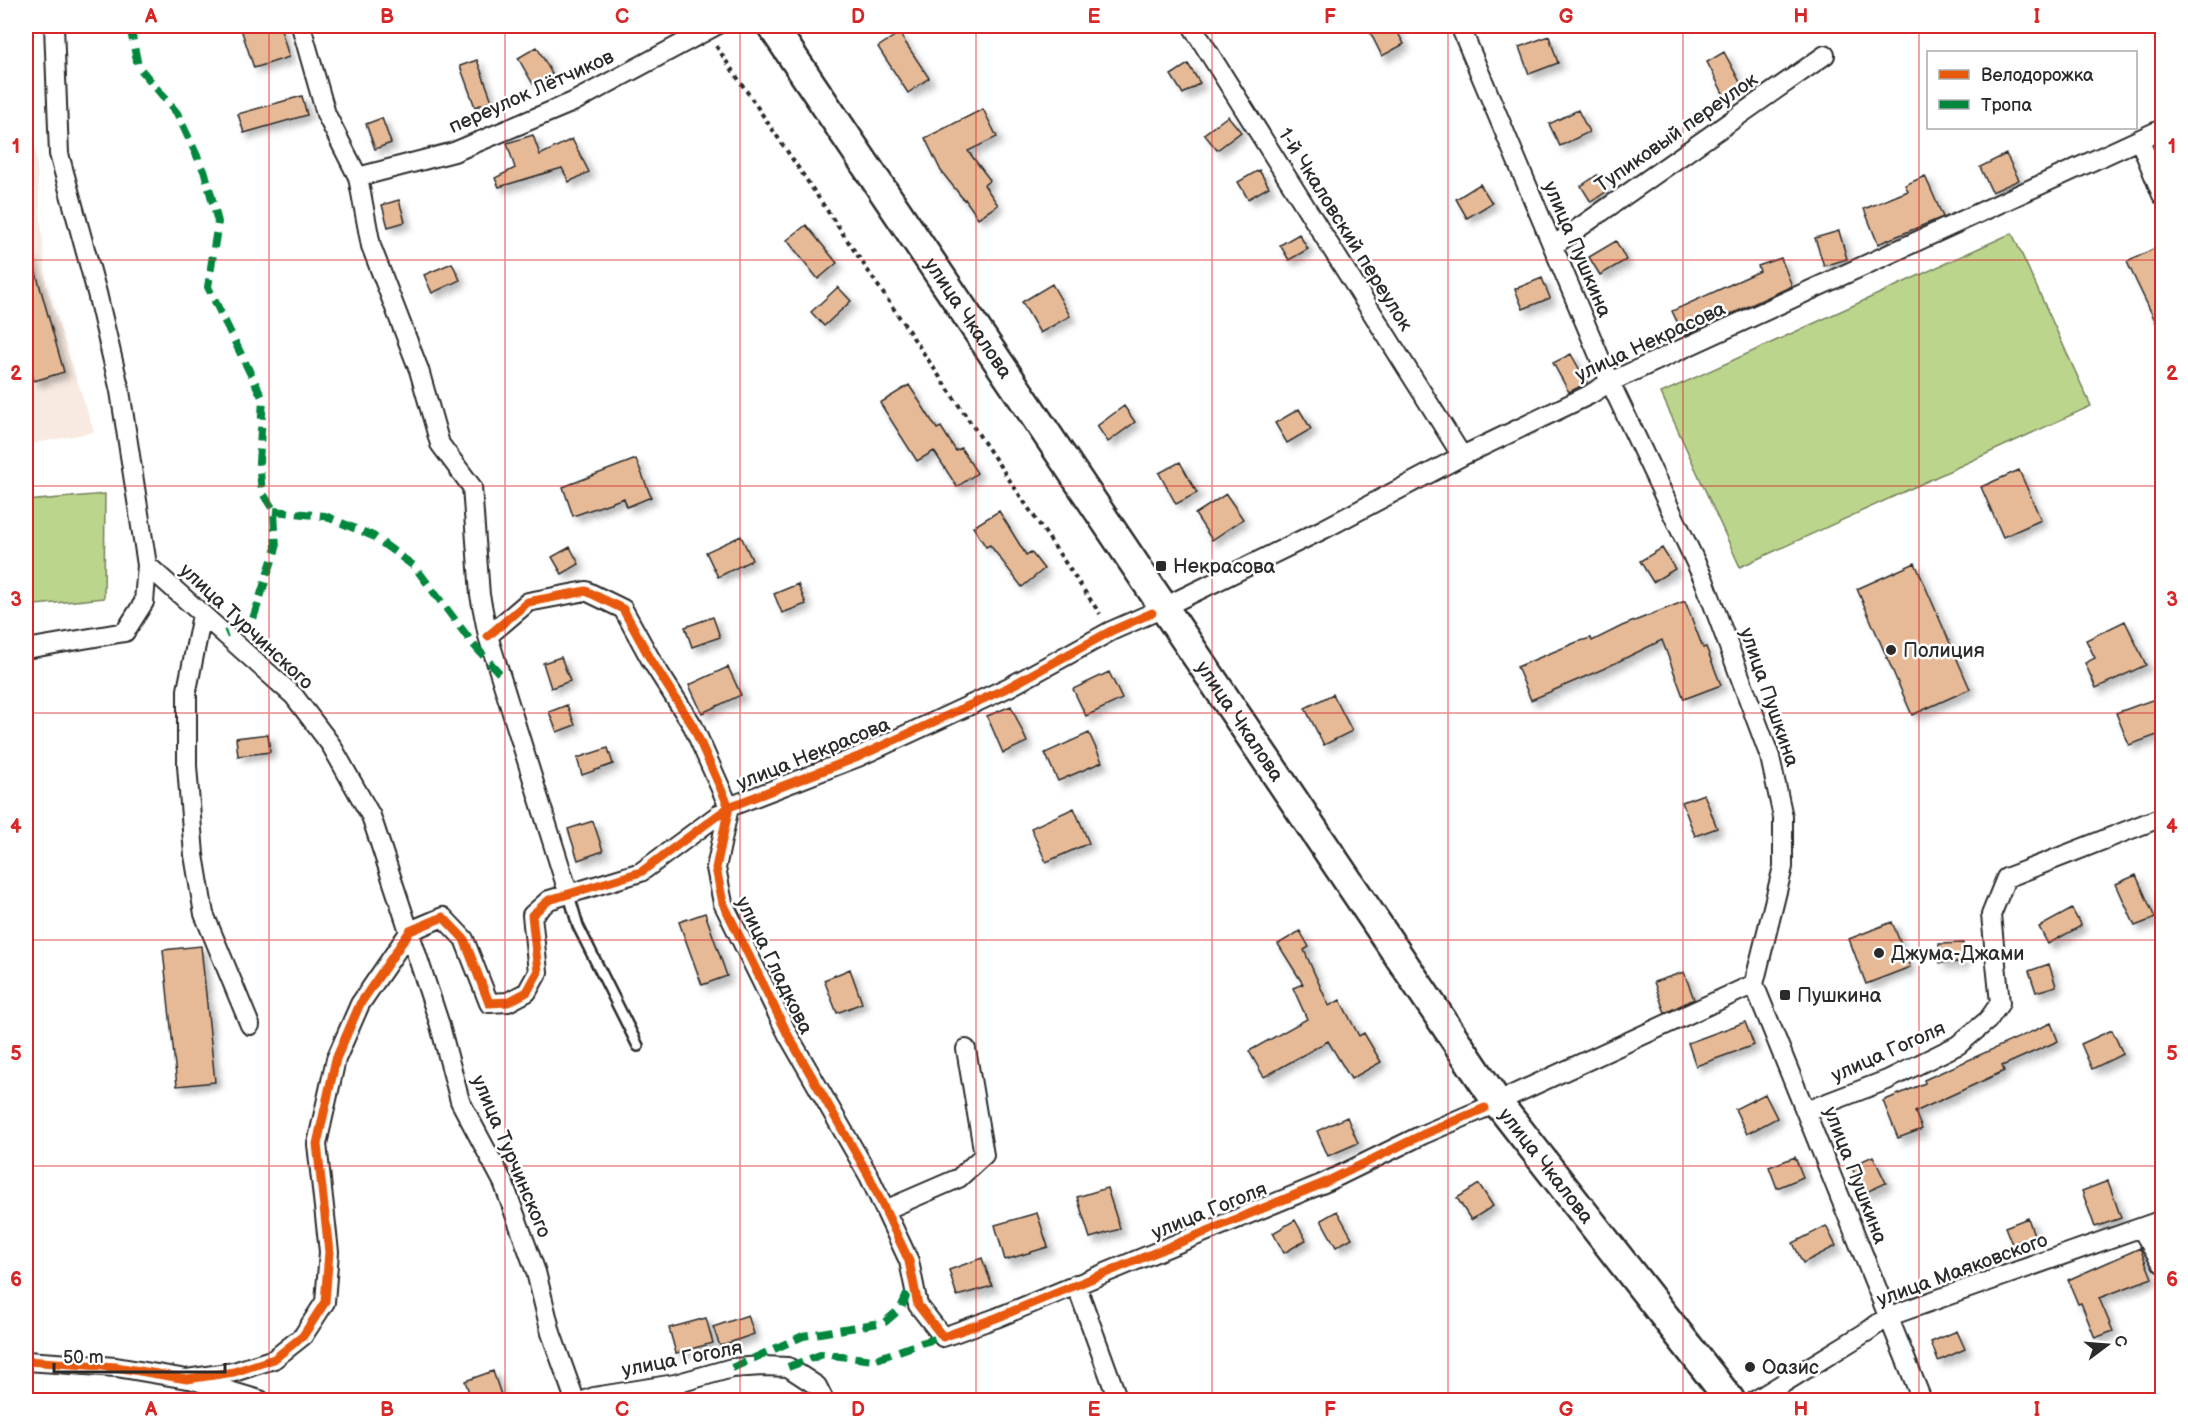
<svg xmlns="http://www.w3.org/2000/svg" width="2188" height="1426" viewBox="0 0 2188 1426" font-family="'Balsamiq Sans',sans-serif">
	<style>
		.built { fill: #f8eae0 }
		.green { fill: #bcd58c; stroke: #74805c; stroke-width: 1.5 }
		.building { fill: #e7ba97; stroke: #2b2b2b; stroke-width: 1.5; filter: url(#shadow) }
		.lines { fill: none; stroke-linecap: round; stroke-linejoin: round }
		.service-casing { stroke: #2b2b2b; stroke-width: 14 }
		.minor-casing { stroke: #2b2b2b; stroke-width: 22 }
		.primary-casing { stroke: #2b2b2b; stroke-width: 33 }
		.path { stroke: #2b2b2b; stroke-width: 4; stroke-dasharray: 4.5 4.5; stroke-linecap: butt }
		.service { stroke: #fff; stroke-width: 9 }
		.minor { stroke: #fff; stroke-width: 18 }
		.primary { stroke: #fff; stroke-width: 28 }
		.quiet { stroke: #00873e; stroke-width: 8; stroke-dasharray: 15 8; stroke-linecap: butt }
		.cycleway-casing { stroke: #fff; stroke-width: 13 }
		.cycleway { stroke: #e8590c; stroke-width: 9 }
		.grid { fill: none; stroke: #d62828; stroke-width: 1.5; stroke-opacity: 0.55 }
		.poi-dot { fill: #2b2b2b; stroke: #fff; stroke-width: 2 }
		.labels { text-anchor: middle; stroke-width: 5; stroke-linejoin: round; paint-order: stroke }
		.street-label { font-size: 20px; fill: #2b2b2b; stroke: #fff }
		.poi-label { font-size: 20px; fill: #2b2b2b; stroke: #fff; text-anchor: start }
		.neatline { fill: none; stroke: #d62828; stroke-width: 2 }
		.grid-label { font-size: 20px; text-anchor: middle; font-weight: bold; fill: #d62828 }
	</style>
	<defs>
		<filter id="shadow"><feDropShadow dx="5.5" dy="5.5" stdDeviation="3" flood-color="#0004"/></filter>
	</defs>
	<rect width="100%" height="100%" fill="#fff"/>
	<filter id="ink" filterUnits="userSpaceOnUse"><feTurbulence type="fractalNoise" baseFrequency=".0167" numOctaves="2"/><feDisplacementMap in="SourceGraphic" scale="12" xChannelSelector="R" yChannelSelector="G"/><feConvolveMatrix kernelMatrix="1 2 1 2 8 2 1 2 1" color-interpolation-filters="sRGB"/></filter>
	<g filter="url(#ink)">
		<path class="built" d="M26 26 46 285 94 432 26 445Z"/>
		<path class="green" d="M2012 233 2091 406 1740 567 1661 393Z
			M105 494 104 598 26 606V501Z"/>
		<path class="building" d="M240 26H280L289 57 254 68Z
			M1383 26H1394L1404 44 1382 56 1370 32Z
			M899 33 929 78 908 93 878 47Z
			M1549 36 1558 63 1529 74 1519 47Z
			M537 47 552 74 533 84 518 58Z
			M1724 52 1742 86 1724 95 1707 62Z
			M477 60 492 101 475 107 460 66Z
			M1188 64 1200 83 1183 94 1171 75Z
			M302 96 307 115 244 133 238 114Z
			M983 109 997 137 968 151 990 180 984 185 998 205 978 218 965 199 964 200 941 171 925 138Z
			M1578 110 1589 132 1560 146 1549 124Z
			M1228 116 1241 132 1217 150 1204 134Z
			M382 118 391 143 375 149 366 124Z
			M533 135 540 155 572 139 589 172 569 182 562 168 499 187 495 178 515 168 507 143Z
			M2006 154 2019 180 1992 192 1980 167Z
			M1259 170 1269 187 1248 199 1238 182Z
			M1597 175 1607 191 1591 202 1581 186Z
			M1925 176 1943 217 1878 244 1864 209 1908 191 1905 185Z
			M1480 184 1492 203 1467 218 1456 199Z
			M399 200 405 222 388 227 382 205Z
			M806 225 837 263 818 279 787 240Z
			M1839 231 1847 259 1824 266 1815 238Z
			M1299 234 1308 249 1289 260 1280 245Z
			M1616 241 1626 260 1600 275 1589 257Z
			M2163 244V337L2127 262Z
			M31 255 64 372 34 381 26 350V256Z
			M1781 258 1792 286 1684 336 1672 311 1760 271 1758 266Z
			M452 263 460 280 432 293 424 275Z
			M1542 278 1550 298 1523 309 1515 289Z
			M1052 284 1070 316 1040 333 1022 302Z
			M838 287 851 301 824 326 811 312Z
			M1571 354 1587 383 1569 392 1553 363Z
			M909 385 937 429 941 427 956 451 961 448 977 473 957 487 934 451 917 461 880 403Z
			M1124 406 1135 422 1108 442 1097 426Z
			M1299 409 1311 429 1287 443 1275 423Z
			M636 459 651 497 627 507 624 498 573 516 563 487Z
			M1180 462 1197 493 1176 504 1159 473Z
			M2019 470 2041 520 2003 537 1981 487Z
			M1226 494 1243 519 1212 540 1195 514Z
			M999 511 1026 555 1031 552 1044 569 1022 587 990 545 986 547 973 527Z
			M741 536 752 560 718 577 706 552Z
			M570 547 579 564 562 574 552 557Z
			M1662 548 1675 569 1653 582 1640 561Z
			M1915 563 1970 689 1912 715 1857 589Z
			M798 584 806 604 782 613 774 594Z
			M1685 601 1703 648 1706 647 1721 685 1684 699 1662 640 1603 669 1531 700 1517 667 1577 642 1591 638 1592 641 1622 626Z
			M713 617 720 637 692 647 685 627Z
			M2125 621 2146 665 2096 688 2085 663 2095 658 2086 640Z
			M561 657 570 681 551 688 543 663Z
			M728 667 741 695 702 713 689 685Z
			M1109 672 1122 699 1086 716 1073 689Z
			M1333 694 1352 731 1324 745 1305 708Z
			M2163 696V733L2129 745 2116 713Z
			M567 705 575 725 557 732 549 712Z
			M1011 706 1027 742 1003 753 987 716Z
			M1089 733 1102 762 1058 781 1045 753Z
			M268 734 270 752 238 756 236 738Z
			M608 748 613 764 582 775 577 758Z
			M1704 794 1717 828 1695 836 1682 802Z
			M1074 808 1089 843 1046 862 1031 828Z
			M593 821 603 851 578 860 568 829Z
			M2136 875 2155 918 2135 926 2116 884Z
			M2072 909 2081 926 2048 944 2039 927Z
			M705 913 727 976 702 985 679 922Z
			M1892 922 1910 967 1866 984 1849 939Z
			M1300 931 1309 947 1304 950 1329 1006 1340 1000 1359 1036 1364 1033 1381 1062 1351 1079 1328 1041 1264 1077 1249 1051 1307 1019 1293 988 1303 984 1278 944Z
			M1963 943V962L1940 963 1939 944Z
			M201 946 215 1082 177 1086 163 950Z
			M2049 964 2056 986 2036 992 2029 971Z
			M850 969 862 1003 837 1013 824 980Z
			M1684 972 1694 999 1665 1013 1654 982Z
			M1745 1022 1754 1045 1696 1066 1688 1043Z
			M2051 1023 2058 1041 2002 1066 2004 1071 1915 1112 1922 1129 1898 1138 1883 1101 1925 1083 1924 1080Z
			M2112 1030 2123 1054 2092 1069 2081 1044Z
			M1765 1094 1777 1118 1747 1134 1735 1109Z
			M1347 1117 1358 1143 1328 1156 1317 1131Z
			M1873 1156 1886 1183 1864 1193 1851 1166Z
			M1795 1157 1803 1177 1777 1188 1769 1167Z
			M2108 1181 2121 1218 2095 1227 2082 1191Z
			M1479 1184 1493 1206 1471 1220 1457 1198Z
			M1107 1188 1120 1229 1090 1238 1077 1197Z
			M1337 1211 1352 1238 1336 1247 1321 1220Z
			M1037 1213 1048 1247 1005 1260 995 1225Z
			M2028 1218 2034 1235 2012 1244 2005 1227Z
			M1295 1220 1306 1240 1284 1253 1273 1233Z
			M1826 1226 1836 1246 1803 1263 1793 1243Z
			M2140 1248 2152 1278 2099 1298 2113 1331 2095 1338 2081 1303 2078 1304 2068 1280Z
			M982 1258 992 1286 957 1296 949 1270Z
			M748 1315 754 1334 720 1346 713 1327Z
			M706 1318 713 1343 676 1353 669 1328Z
			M1957 1331 1965 1349 1938 1361 1931 1342Z
			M493 1371 501 1395 485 1401H472L465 1381Z"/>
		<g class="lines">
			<g class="service-casing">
				<path id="service" d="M569 895 578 926 638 1046"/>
			</g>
			<g class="minor-casing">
				<path id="minor" d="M54 26 59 154 97 293 120 391 147 565 294 696 331 745 371 816 439 1022 460 1101 503 1182 536 1272 551 1333 575 1400
					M301 26 326 114 358 177 371 246 419 370 440 444 472 487 480 595 488 636 569 895
					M1192 26 1462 456
					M1460 26 1610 382 1704 580 1770 757 1783 817V867L1754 984 1922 1400
					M2140 141 2162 195
					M358 177 454 152 573 102 715 26
					M1553 246 1825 55
					M1164 607 1324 529 1462 456 1589 395 1610 382 2162 129
					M202 615 187 690V766L194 855 204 914 250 1025
					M488 636 528 602 586 591 623 609 651 660 693 726 729 807 716 868 723 903 788 1035 869 1176 909 1261 918 1305 943 1337 996 1318 1324 1183 1422 1135 1485 1108
					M26 649 125 632 144 602 147 565
					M1497 1102 1754 984
					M1806 1111 1887 1080 1958 1045 1988 1020 2000 1003 1991 915 2006 878 2162 817
					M885 1210 959 1178 984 1155 966 1049
					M2141 1228 2162 1263
					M1076 1284 1118 1400
					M26 1361 116 1367 187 1379 234 1372 274 1359 303 1336 325 1302 329 1252 317 1144 336 1059 360 1004 410 931 443 917 464 939 489 1003 508 1002 527 992 538 972 532 915 549 900 641 872 729 807 858 757 1009 687 1111 631 1152 613
					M193 1380 260 1400
					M586 1400 594 1397 675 1384 732 1368 763 1366 788 1367 817 1386 824 1400
					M1756 1400 1868 1331 1887 1317 2162 1220"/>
			</g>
			<g class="primary-casing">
				<g id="primary">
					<path id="s1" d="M772 26 1497 1102 1730 1400"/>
				</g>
			</g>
			<path class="path" d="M716 46 1100 614"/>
			<use href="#service" class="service"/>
			<use href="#minor" class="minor"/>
			<use href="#primary" class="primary"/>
			<path class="quiet" d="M130 26 138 66 177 113 205 173 218 222 208 287 263 399 259 462 262 492 274 511 276 548 252 622 225 634
				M274 511 325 516 373 536 415 567 473 644 501 675
				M788 1367 823 1354 874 1360 921 1343 943 1337
				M732 1368 803 1336 885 1322 901 1308 912 1283"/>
			<g class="cycleway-casing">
				<path id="cycleway" d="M488 636 528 602 586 591 623 609 651 660 693 726 729 807 716 868 723 903 788 1035 869 1176 909 1261 918 1305 943 1337 996 1318 1324 1183 1422 1135 1485 1108
					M26 1361 116 1367 187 1379 234 1372 274 1359 303 1336 325 1302 329 1252 317 1144 336 1059 360 1004 410 931 443 917 464 939 489 1003 508 1002 527 992 538 972 532 915 549 900 641 872 729 807 858 757 1009 687 1111 631 1152 613"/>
			</g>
			<use href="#cycleway" class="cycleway"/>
		</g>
	</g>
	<path class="grid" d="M269 26V1400M505 26V1400M740 26V1400M976 26V1400M1212 26V1400M1448 26V1400M1683 26V1400M1919 26V1400M26 260H2162M26 486H2162M26 713H2162M26 940H2162M26 1166H2162"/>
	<g class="poi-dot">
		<rect x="1155" y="560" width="12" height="12" rx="3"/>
		<circle cx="1891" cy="650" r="6"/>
		<circle cx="1879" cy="953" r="6"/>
		<rect x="1779" y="989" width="12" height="12" rx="3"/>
		<circle cx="1750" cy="1367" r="6"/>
	</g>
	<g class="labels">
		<g class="street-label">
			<text transform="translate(531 91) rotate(-24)" y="7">переулок Лётчиков</text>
			<text transform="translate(1676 132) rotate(-35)" y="7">Тупиковый переулок</text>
			<text transform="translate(1346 229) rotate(58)" y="7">1-й Чкаловский переулок</text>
			<text transform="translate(1578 249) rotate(67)" y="7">улица Пушкина</text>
			<text dy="7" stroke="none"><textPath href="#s1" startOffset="352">улица Чкалова</textPath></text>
			<text transform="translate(1650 341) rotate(-25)" y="7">улица Некрасова</text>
			<text transform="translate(247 626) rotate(43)" y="7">улица Турчинского</text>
			<text transform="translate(1770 697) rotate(71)" y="7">улица Пушкина</text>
			<text dy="7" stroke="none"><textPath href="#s1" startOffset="838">улица Чкалова</textPath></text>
			<text transform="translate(813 753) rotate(-22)" y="7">улица Некрасова</text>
			<text transform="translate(775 965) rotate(64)" y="7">улица Гладкова</text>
			<text transform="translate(1888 1051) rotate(-24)" y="7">улица Гоголя</text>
			<text transform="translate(512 1156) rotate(67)" y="7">улица Турчинского</text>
			<text dy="7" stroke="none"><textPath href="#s1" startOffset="1378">улица Чкалова</textPath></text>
			<text transform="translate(1856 1175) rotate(69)" y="7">улица Пушкина</text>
			<text transform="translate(1209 1210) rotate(-22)" y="7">улица Гоголя</text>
			<text transform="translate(1962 1269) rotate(-20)" y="7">улица Маяковского</text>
			<text transform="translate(682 1358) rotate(-11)" y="7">улица Гоголя</text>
		</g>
		<g class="poi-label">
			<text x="1173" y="573">Некрасова</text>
			<text x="1903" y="657">Полиция</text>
			<text x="1891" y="960">Джума-Джами</text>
			<text x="1797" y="1002">Пушкина</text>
			<text x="1762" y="1374">Оазис</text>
		</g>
	</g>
	<rect width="2188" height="1426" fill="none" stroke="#fff" stroke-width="66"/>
	<rect x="1927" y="51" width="210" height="78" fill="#ffffff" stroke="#aaaaaa" stroke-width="1.5"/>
	<rect x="1939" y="70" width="30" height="9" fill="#e8590c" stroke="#aaaaaa" stroke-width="1.5"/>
	<text x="1981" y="81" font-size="18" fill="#2b2b2b">Велодорожка</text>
	<rect x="1939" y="100" width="30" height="9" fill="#00873e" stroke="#aaaaaa" stroke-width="1.5"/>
	<text x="1981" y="111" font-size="18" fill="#2b2b2b">Тропа</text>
	<g transform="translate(2107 1345) rotate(74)" stroke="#ffffff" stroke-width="4.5" paint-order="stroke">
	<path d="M0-4.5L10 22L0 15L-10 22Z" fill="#2b2b2b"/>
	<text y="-9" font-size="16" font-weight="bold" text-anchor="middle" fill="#2b2b2b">С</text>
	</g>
	<path d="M54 1363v9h171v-9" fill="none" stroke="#2b2b2b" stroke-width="3"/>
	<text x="63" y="1363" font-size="18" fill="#2b2b2b" stroke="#ffffff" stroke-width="4.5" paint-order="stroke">50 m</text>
	<rect x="33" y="33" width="2122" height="1360" class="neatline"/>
	<g class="grid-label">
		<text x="151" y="23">A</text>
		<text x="387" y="23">B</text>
		<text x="622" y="23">C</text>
		<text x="858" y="23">D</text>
		<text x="1094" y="23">E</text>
		<text x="1330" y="23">F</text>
		<text x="1566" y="23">G</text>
		<text x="1801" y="23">H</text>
		<text x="2037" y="23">I</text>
		<text x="16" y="153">1</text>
		<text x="2172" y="153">1</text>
		<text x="16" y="380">2</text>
		<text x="2172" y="380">2</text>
		<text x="16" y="606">3</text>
		<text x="2172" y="606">3</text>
		<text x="16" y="833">4</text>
		<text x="2172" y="833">4</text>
		<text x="16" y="1060">5</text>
		<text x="2172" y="1060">5</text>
		<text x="16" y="1286">6</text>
		<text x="2172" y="1286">6</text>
		<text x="151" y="1416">A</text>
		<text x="387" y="1416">B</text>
		<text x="622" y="1416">C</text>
		<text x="858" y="1416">D</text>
		<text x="1094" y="1416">E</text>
		<text x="1330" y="1416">F</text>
		<text x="1566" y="1416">G</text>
		<text x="1801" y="1416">H</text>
		<text x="2037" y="1416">I</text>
	</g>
</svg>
